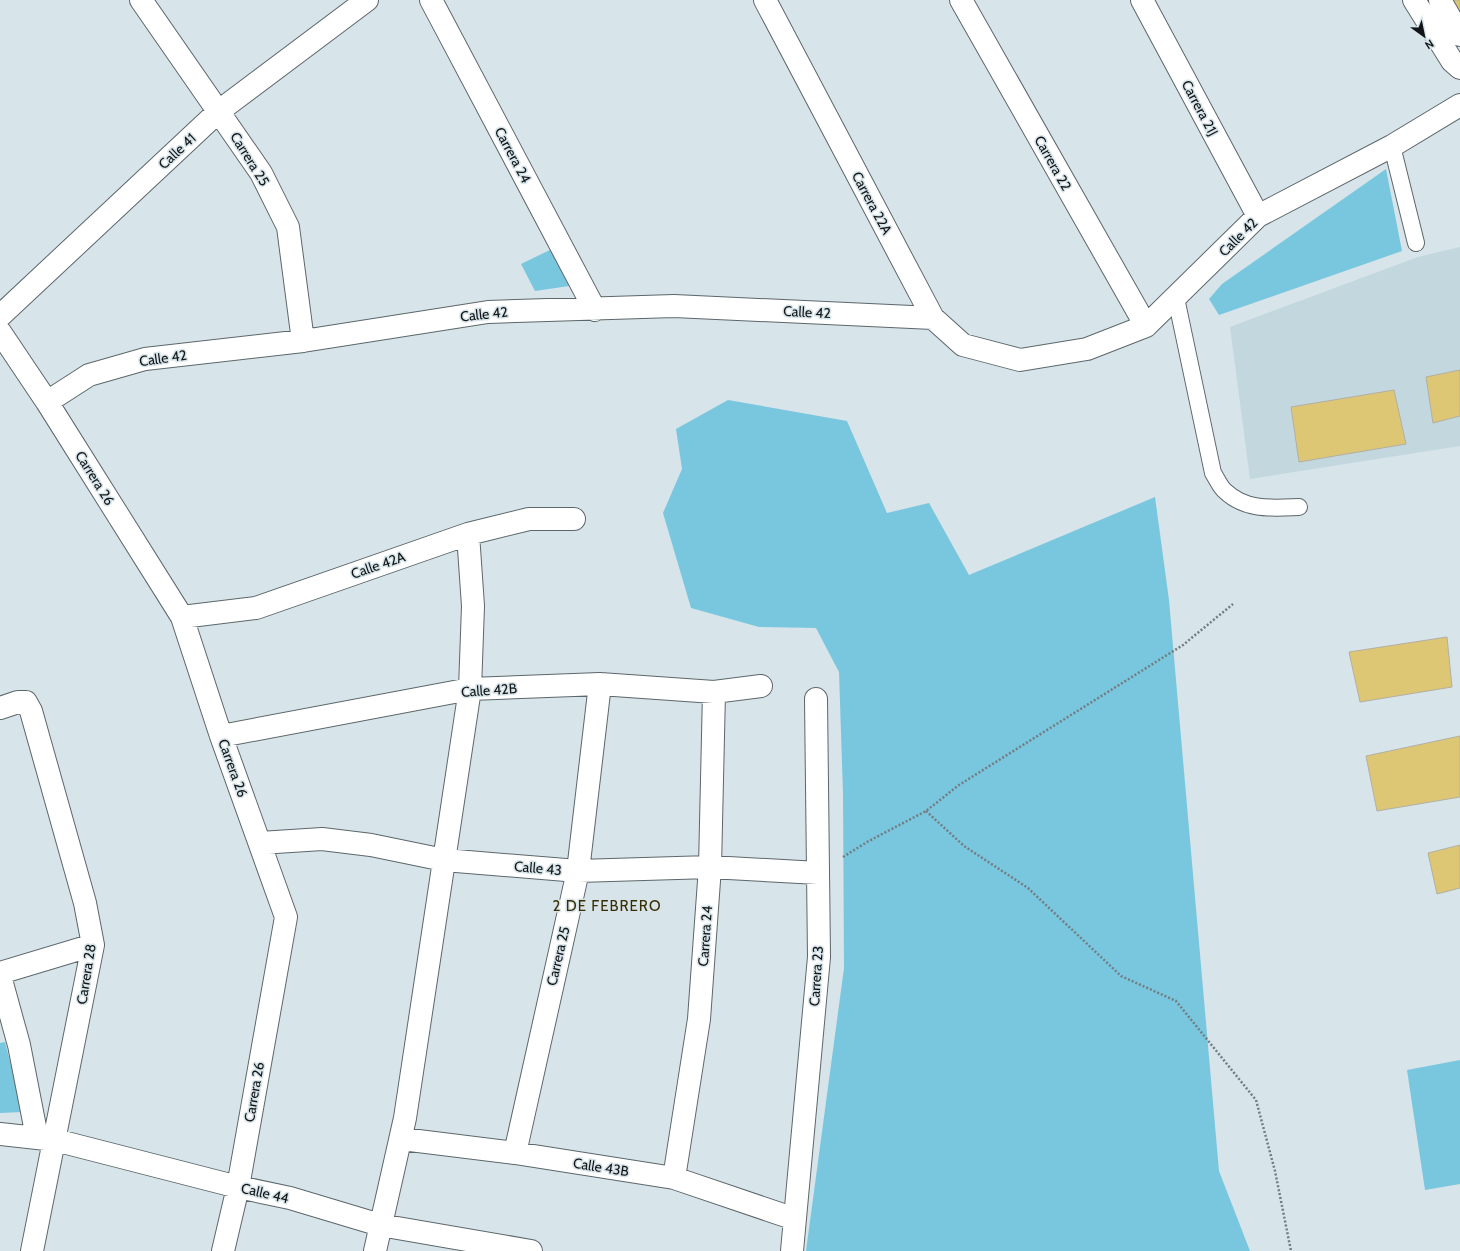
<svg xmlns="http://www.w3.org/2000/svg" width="1460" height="1251" viewBox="0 0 1460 1251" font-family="Cabin,sans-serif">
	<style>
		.built { fill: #c2d7de }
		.green { fill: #79c7df }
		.building { fill: #dec774; stroke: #b2afa4 }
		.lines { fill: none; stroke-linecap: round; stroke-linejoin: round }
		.lane-casing { stroke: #5c676b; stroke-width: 18 }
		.street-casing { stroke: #5c676b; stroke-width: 24 }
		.path { stroke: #747c80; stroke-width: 2.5; stroke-dasharray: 2 2; stroke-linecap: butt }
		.lane { stroke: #fff; stroke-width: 16 }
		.street { stroke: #fff; stroke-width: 22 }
		.labels { text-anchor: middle; stroke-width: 3; stroke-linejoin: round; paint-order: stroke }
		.street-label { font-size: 14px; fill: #111517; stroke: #d7e4e9 }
		.neighbourhood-label { font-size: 15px; letter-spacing: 1px; fill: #392e03; stroke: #d7e4e9 }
	</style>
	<rect width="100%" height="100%" fill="#d7e4e9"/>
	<path class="built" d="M1460 247V446L1250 479 1230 327 1418 257Z"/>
	<path class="green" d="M1386 169 1402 251 1219 315 1209 299 1222 284Z
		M554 248 576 285 535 291 521 264Z
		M728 400 847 421 887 513 929 503 969 575 1155 497 1169 600 1219 1171 1250 1251H806L844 968 843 794 839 672 816 628 759 627 691 608 663 513 682 469 676 429Z
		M5 1042 23 1112 0 1113V1043Z
		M1460 1060V1184L1425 1190 1407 1070Z"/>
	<path class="building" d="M1452 0H1460V13Z
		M1460 370V416L1433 423 1426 377Z
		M1394 390 1406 444 1299 462 1291 407Z
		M1447 637 1452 687 1360 702 1349 652Z
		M1460 736V797L1377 811 1366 756Z
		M1460 845V888L1437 894 1428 853Z"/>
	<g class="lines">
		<g class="lane-casing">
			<path id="lane" d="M1392 146 1416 243
				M1176 298 1213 473C1217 479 1220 487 1225 491 1246 511 1272 508 1299 507"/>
		</g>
		<g class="street-casing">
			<path id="street" d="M141 0 261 173 288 227 303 341
				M431 0 595 310
				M765 0 933 318 963 345 1020 360 1087 349 1146 326 1258 216 1392 146 1460 105
				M961 0 1146 326
				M1142 0 1258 216
				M1414 0 1452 61 1460 68
				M1440 0 1460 35
				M0 316 219 111 367 0
				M0 332 47 402 182 617 221 736 286 917 238 1187 223 1251
				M47 402 89 375 145 359 303 341 488 312 674 306 933 318
				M182 617 256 608 468 534 529 519H574
				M0 708 18 702H26L31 711 85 903 93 945 32 1251
				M221 736 470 689 600 684 714 692 761 686
				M260 843 322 839 371 845 444 860 578 871 710 867 818 873
				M0 973 93 945
				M0 976 19 1045 37 1137
				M0 1134 55 1140 238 1187 290 1198 380 1225 531 1251
				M402 1139 515 1153 674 1178 795 1219
				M515 1153 578 871 600 684
				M674 1178 699 1019 710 867 714 692
				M375 1251 405 1118 470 689 473 606 468 534
				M792 1251 819 957 816 699"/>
		</g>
		<path class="path" d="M926 811 964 846 1028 888 1121 976 1176 1001 1256 1100 1275 1171 1291 1251
			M843 857 867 842 926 811 959 785 1183 645 1233 604"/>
		<use href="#lane" class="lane"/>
		<use href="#street" class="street"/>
	</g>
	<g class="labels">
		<g class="street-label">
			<text transform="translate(1200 108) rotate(62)" y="5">Carrera 21J</text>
			<text transform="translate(177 151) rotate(-43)" y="5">Calle 41</text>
			<text transform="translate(513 155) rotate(62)" y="5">Carrera 24</text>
			<text transform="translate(250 159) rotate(58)" y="5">Carrera 25</text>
			<text transform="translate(1053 163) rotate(61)" y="5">Carrera 22</text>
			<text transform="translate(872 203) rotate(62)" y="5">Carrera 22A</text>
			<text transform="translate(1238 237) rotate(-45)" y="5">Calle 42</text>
			<text transform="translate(807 312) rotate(3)" y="5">Calle 42</text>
			<text transform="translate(484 314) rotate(-6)" y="5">Calle 42</text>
			<text transform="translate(163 358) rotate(-8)" y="5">Calle 42</text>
			<text transform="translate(95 478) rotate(58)" y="5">Carrera 26</text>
			<text transform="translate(378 565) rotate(-19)" y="5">Calle 42A</text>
			<text transform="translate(489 690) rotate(-4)" y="5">Calle 42B</text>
			<text transform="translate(233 768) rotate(70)" y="5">Carrera 26</text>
			<text transform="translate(538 868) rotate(5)" y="5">Calle 43</text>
			<text transform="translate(705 936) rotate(-86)" y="5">Carrera 24</text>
			<text transform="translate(558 956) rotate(-77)" y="5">Carrera 25</text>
			<text transform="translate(86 974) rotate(-81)" y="5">Carrera 28</text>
			<text transform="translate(816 976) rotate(-86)" y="5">Carrera 23</text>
			<text transform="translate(254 1092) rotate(-80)" y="5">Carrera 26</text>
			<text transform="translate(601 1167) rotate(9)" y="5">Calle 43B</text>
			<text transform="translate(265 1193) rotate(13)" y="5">Calle 44</text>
		</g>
		<g class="neighbourhood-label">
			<text x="607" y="911">2 DE FEBRERO</text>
		</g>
	</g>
	<g transform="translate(1424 36) rotate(147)" stroke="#d7e4e9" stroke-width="3" paint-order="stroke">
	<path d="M0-3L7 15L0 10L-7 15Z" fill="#111517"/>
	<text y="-6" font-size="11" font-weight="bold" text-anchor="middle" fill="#111517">N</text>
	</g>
</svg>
